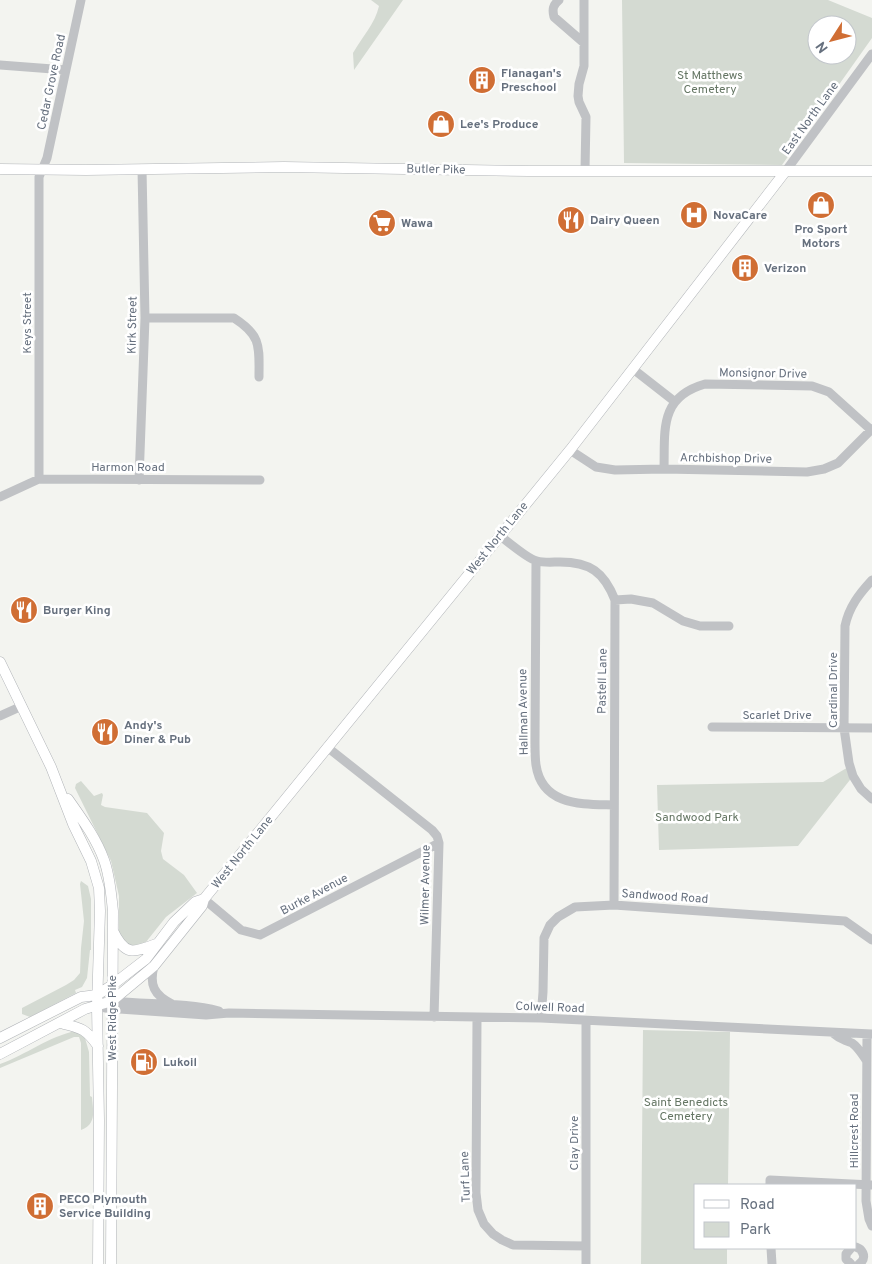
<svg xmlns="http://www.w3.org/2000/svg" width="872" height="1264" viewBox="0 0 872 1264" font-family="Overpass,sans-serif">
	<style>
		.green { fill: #d4dad2; fill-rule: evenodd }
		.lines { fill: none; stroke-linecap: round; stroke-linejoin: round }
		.major-casing { stroke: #b1b4b8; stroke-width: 11 }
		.minor { stroke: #c0c2c5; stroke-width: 9 }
		.major { stroke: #fff; stroke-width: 10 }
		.labels { text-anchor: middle; stroke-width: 5; stroke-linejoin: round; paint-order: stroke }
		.poi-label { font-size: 12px; font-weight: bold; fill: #66707e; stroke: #fff; text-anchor: start }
		.park-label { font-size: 12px; fill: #657664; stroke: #fff }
		.street-label { font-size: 12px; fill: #66707e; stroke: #fff }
	</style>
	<rect width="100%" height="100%" fill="#f3f4f0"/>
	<path class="green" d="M371 0H403L354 70 353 53C362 37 375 24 379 6Z
		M622 0H828L872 18V38L782 165 624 163ZM817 25H847V55H817Z
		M850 766 853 776 798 846 659 850 657 785 823 782Z
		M81 781 94 796 102 793 103 795 101 805 105 807 147 813 164 833 161 851 163 859 184 875 197 893 166 917 146 942 135 947 126 944 119 933V896L111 861 75 788 76 784Z
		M81 881 88 886 91 899V950H90L87 978 82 987 75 990 76 993 30 1017 22 1014V1008L66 985 74 980 80 973 81 948 84 921 80 884Z
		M643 1030 730 1032 728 1185H696V1248H727V1264H641Z
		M76 1031 85 1038 89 1052 90 1096 92 1097C93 1111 97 1124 81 1130V1043L79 1037H74L0 1068V1064C26 1055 49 1036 76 1031Z"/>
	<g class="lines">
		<g class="major-casing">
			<path id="major" d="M0 169 86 170 284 167 529 171H872
				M0 662 51 767 73 824 91 861 99 888 100 911 97 1007 99 1120 98 1264
				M68 799C82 819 96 838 104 860 110 876 111 894 113 911L111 1264
				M113 931C125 956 133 953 156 944
				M60 1023C81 1028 85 1028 98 1046
				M0 1038 81 997 97 995 111 986 146 959 174 922 195 902 204 899
				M0 1054 85 1009 112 1001 154 966 202 906 204 899 570 450 785 172"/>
		</g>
		<path class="minor" d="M559 0C553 5 552 9 554 17L584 43
			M584 0V66L579 84 578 96 579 102 586 117 585 170
			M0 65 66 70
			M785 172 872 54
			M145 318H234C262 336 259 347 259 377
			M633 369 674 401
			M570 450 596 467 615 470 664 469 807 472 824 469 838 463 872 429
			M664 469C665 430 659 397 705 384L812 386 829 392 871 430
			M39 479V177L47 158 81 0
			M139 480 145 318 142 169
			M0 497 39 479 260 480
			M499 535C507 541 529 560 537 561 544 563 553 562 560 562 590 562 604 572 615 600L614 905
			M536 561 535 742C535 749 535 758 536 765 542 806 582 804 613 805
			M872 580C859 594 849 607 845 626L844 728 849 763 853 776 861 789 872 799
			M615 600 631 599 653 603 683 621 700 626H729
			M0 716 22 706
			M712 727 872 728
			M327 747 432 830 437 836 439 843 434 1017
			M204 899 241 930 260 935 439 843
			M154 966C149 985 154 995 172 1004
			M112 1001C147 1005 185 1002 219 1011
			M105 1008 206 1015 229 1013 541 1018 872 1034
			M477 1018 476 1193 478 1210 484 1224 493 1234 502 1240 513 1245 586 1246
			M541 1018 543 992 544 938 550 925 558 917 575 907 614 905 845 921 872 940
			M833 1033C841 1040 843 1039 852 1043 858 1047 862 1054 866 1060
			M867 1034 866 1201 869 1219 872 1226
			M770 1185V1180L872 1185
			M856 1247 860 1249C865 1254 865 1260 859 1264
			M771 1248 772 1264
			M586 1264V1022
			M851 1264 846 1259V1254L851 1248"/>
		<use href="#major" class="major"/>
	</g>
	<defs>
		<g id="building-disc" transform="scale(1.4375)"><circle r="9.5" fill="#d06e34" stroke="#fff"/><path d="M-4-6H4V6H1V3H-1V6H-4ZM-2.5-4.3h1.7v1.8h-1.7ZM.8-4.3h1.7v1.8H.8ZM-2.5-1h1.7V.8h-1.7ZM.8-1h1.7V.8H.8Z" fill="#fff"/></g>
		<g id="shop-disc" transform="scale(1.4375)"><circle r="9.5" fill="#d06e34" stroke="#fff"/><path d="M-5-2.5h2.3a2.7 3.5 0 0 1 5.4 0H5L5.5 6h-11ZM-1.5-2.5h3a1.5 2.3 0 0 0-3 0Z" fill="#fff"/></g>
		<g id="hospital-disc" transform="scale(1.4375)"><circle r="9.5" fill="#d06e34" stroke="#fff"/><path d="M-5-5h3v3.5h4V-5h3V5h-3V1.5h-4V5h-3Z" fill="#fff"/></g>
		<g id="restaurant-disc" transform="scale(1.4375)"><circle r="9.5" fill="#d06e34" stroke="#fff"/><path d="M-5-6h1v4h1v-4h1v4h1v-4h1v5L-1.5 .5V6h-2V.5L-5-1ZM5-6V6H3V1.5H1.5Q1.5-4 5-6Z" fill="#fff"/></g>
		<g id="supermarket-disc" transform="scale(1.4375)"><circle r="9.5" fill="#d06e34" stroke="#fff"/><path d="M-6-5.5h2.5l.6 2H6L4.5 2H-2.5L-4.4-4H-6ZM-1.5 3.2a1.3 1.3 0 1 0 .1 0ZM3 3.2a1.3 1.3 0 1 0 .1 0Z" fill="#fff"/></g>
		<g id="fuel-disc" transform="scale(1.4375)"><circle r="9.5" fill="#d06e34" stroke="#fff"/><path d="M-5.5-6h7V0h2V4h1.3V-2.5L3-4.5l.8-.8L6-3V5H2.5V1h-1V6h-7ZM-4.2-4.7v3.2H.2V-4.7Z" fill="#fff"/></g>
	</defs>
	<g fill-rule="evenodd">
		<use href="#building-disc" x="482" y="80"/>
		<use href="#shop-disc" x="441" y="124"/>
		<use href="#shop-disc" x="821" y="205"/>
		<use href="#hospital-disc" x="694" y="215"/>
		<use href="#restaurant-disc" x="571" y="220"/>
		<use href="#supermarket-disc" x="382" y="223"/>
		<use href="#building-disc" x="745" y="268"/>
		<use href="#restaurant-disc" x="24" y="610"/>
		<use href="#restaurant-disc" x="105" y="732"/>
		<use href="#fuel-disc" x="144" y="1062"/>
		<use href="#building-disc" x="40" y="1206"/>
	</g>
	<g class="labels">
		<g class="poi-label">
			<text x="501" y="77">Flanagan's<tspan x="501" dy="14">Preschool</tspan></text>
			<text x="460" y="128">Lee's Produce</text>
			<text x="713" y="219">NovaCare</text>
			<text x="590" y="224">Dairy Queen</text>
			<text x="401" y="227">Wawa</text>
			<text x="821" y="233" text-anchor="middle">Pro Sport<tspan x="821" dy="14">Motors</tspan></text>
			<text x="764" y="272">Verizon</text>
			<text x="43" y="614">Burger King</text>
			<text x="124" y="729">Andy's<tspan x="124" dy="14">Diner &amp; Pub</tspan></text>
			<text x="163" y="1066">Lukoil</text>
			<text x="59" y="1203">PECO Plymouth<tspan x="59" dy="14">Service Building</tspan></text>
		</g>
		<g class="park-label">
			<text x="710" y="79">St Matthews<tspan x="710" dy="14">Cemetery</tspan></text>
			<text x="697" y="821">Sandwood Park</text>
			<text x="686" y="1106">Saint Benedicts<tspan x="686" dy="14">Cemetery</tspan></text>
		</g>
		<g class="street-label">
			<text transform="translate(51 82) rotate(-78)" y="4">Cedar Grove Road</text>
			<text transform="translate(810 118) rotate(-54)" y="4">East North Lane</text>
			<text transform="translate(436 169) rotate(1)" y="4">Butler Pike</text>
			<text transform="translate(27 323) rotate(-90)" y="4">Keys Street</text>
			<text transform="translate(132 325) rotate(-89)" y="4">Kirk Street</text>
			<text transform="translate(763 373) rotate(1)" y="4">Monsignor Drive</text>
			<text transform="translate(726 458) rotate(1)" y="4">Archbishop Drive</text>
			<text x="128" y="471">Harmon Road</text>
			<text transform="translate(497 538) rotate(-51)" y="4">West North Lane</text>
			<text transform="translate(602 681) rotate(-89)" y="4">Pastell Lane</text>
			<text transform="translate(833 690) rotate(-90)" y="4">Cardinal Drive</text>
			<text transform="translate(523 712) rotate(-91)" y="4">Hallman Avenue</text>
			<text x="777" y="719">Scarlet Drive</text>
			<text transform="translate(242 852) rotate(-51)" y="4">West North Lane</text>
			<text transform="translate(425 885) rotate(-89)" y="4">Wilmer Avenue</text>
			<text transform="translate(314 894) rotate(-28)" y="4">Burke Avenue</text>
			<text transform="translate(665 896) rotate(4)" y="4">Sandwood Road</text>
			<text transform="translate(550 1007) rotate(2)" y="4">Colwell Road</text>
			<text transform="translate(112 1018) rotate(-90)" y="4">West Ridge Pike</text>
			<text transform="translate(854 1131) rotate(-90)" y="4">Hillcrest Road</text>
			<text transform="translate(574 1143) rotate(-90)" y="4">Clay Drive</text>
			<text transform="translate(465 1177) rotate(-92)" y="4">Turf Lane</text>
		</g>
	</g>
	<rect x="694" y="1184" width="162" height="65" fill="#ffffff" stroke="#c2c6cb"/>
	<rect x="704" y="1200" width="25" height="8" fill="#ffffff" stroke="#c2c6cb"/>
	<text x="740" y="1209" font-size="15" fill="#66707e">Road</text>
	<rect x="704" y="1222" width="25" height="15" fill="#d4dad2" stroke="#c2c6cb"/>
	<text x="740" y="1234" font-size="15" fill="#66707e">Park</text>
	<g transform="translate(832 40) rotate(234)"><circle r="24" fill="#ffffff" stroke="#c2c6cb"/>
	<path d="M0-4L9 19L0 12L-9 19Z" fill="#d06e34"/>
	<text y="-8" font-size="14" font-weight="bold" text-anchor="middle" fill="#66707e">N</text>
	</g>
</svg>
